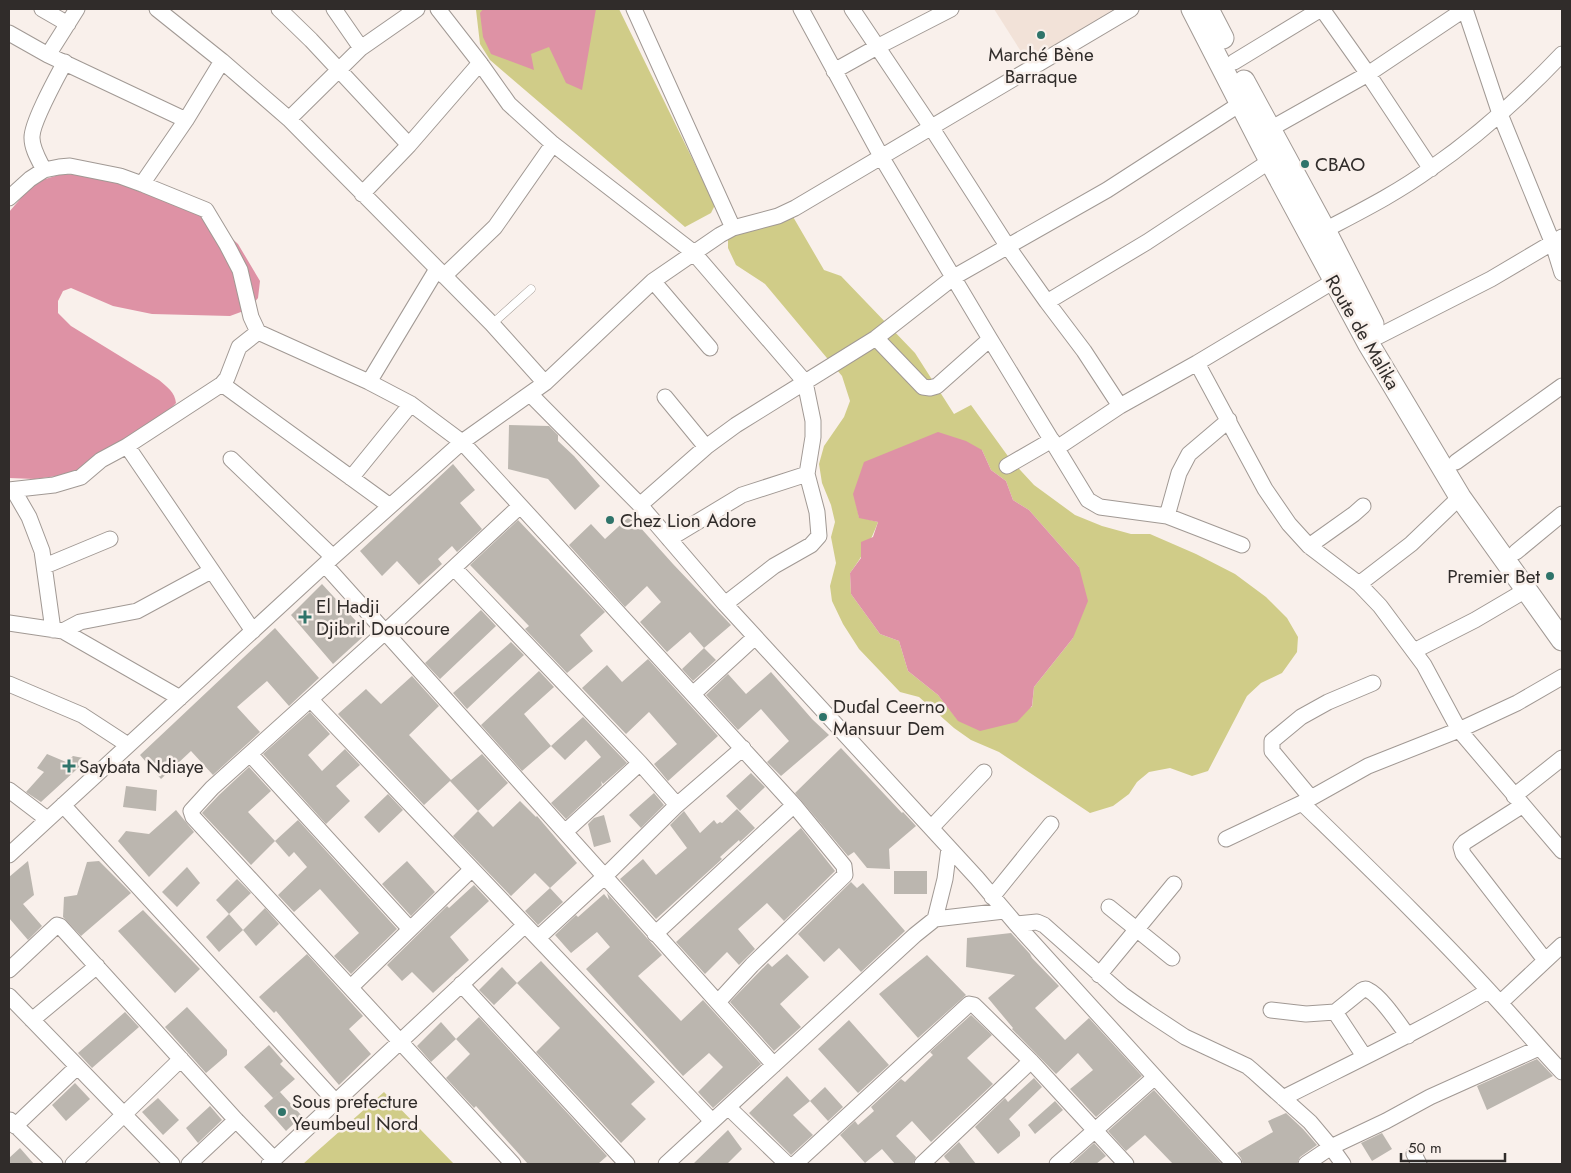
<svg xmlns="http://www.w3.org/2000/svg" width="1571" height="1173" viewBox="0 0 1571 1173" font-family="Jost,sans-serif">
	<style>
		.built { fill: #f2e2d8 }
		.green { fill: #d0cc88; fill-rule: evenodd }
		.water { fill: #de92a5 }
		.building { fill: #bbb6af }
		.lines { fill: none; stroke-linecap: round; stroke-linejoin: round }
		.service-casing { stroke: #a19994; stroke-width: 9 }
		.minor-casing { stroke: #a19994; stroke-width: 17 }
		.secondary-casing { stroke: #a19994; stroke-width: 23 }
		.service { stroke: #fff; stroke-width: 8 }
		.minor { stroke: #fff; stroke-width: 15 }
		.secondary { stroke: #fff; stroke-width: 21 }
		.poi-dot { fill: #2f746a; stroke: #f9f0eb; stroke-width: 2 }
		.labels { text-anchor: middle; stroke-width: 5; stroke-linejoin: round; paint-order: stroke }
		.poi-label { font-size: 19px; fill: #302c2a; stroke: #f9f0eb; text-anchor: start }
		.street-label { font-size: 19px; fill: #302c2a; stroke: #f9f0eb }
	</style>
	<rect width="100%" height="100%" fill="#f9f0eb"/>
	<path class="built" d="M994 9H1117L1027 61Z"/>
	<path class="green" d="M478 9H619L715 205 711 213 685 227 490 60 480 44 476 10Z
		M792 215 824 270 841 276 915 353 954 414 971 405 1010 459 1034 485 1075 515 1102 526 1131 534H1150L1196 554 1235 574 1266 597 1287 618 1298 637 1297 652 1282 673 1261 683 1247 696 1208 771 1192 776 1170 768 1149 772 1137 782 1129 794 1113 806 1090 813 999 752 971 740 954 728 919 697 900 692 859 649 843 624 832 601 830 586 836 563 831 537 835 522 831 505 822 483 819 464 824 446 844 417 850 401 842 376 765 284 736 265 728 248V234ZM982 450 991 470 1006 481 1013 500 1029 510 1079 567 1073 638 1034 687 1032 707 958 720 938 695 908 671 899 641 880 634 851 594 850 573C862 557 871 541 878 522L859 517 854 494Z
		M384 1092 454 1164H303L314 1154Z"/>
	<path class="water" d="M483 9H596L582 90 566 83 549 47 531 54 534 70 491 54 483 37 480 13Z
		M62 174 91 175 166 199 211 219 238 244 260 281 258 298 249 309 230 316 152 314 113 306 71 288 63 291 58 301V313L71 326 159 380C167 387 175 392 176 403L167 413 72 474 35 479 9 478V212L28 190 42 180Z
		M938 432 966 441 982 450 991 470 1006 481 1013 500 1029 510 1079 567 1088 601 1073 638 1034 687 1032 706 1017 722 980 731 958 721 938 695 908 671 899 641 880 634 851 594 850 573 861 558V542L873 537 878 522 859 518 853 494 864 462Z"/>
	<path class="building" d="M509 425 549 426 558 435V441L574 456 600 486 575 510 548 479 508 469Z
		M453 464 475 490 460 503 482 529 457 552 452 546 438 559 442 564 419 585 397 561 382 576 360 551Z
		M630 516 673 564 731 625 704 648 690 632 667 652 640 622 661 602 647 586 625 607 569 545 591 524 605 539Z
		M518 520 605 612 580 635 593 651 567 673 525 629 529 626 470 565Z
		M322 584 367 633 333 664 291 615Z
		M481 610 496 626 440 679 425 663Z
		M275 628 319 678 289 706 267 681 237 707 260 732 213 775 191 751 161 779 140 755Z
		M511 642 524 655 467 709 453 693Z
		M704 648 716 660 693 681 682 669Z
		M648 659 718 736 668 781 654 764 677 744 649 712 626 734 582 688 607 665 622 682Z
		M539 671 554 687 524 714 551 746 522 771 481 725Z
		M771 672 812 719 829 735 781 776 767 762 789 741 761 709 738 730 706 695 728 674 746 694Z
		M412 676 439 706 409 735 451 780 482 754 508 783 478 811 450 781 424 805 338 714 366 689 381 704Z
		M310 712 330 734 308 755 322 771 345 749 360 765 336 786 350 801 326 824 263 754Z
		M583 717 627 763 603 784 601 781 602 785 566 819 551 803 601 757 586 740 565 760 551 746Z
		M841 748 902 813 903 812 916 826 889 849 890 869 867 868 854 852 848 856 795 793Z
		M47 754 66 762 73 756 88 759 41 802 26 792 44 772 37 768Z
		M249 767 271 791 248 812 262 827 275 841 298 820 397 929 351 974 334 956 359 933 320 889 294 912 278 895 307 867 294 852 289 857 275 841 251 865 202 813 219 795Z
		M751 773 765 787 740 811 726 796Z
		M126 786 157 790 156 811 123 807Z
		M654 793 664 805 641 828 629 815Z
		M388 794 403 810 379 833 364 817Z
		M520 801 536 817 537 816 577 863 550 888 535 873 511 896 453 836 478 811 493 827Z
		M737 809 755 828 740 842 739 840 720 857 722 859 656 919 620 879 643 859 656 875 687 848 670 825 684 811 700 833 714 820 717 824 720 822 722 823Z
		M176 810 194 832 149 877 118 841 126 831 149 834Z
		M604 815 611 842 594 847 588 824 594 818Z
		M801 828 835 871 784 921 767 903 738 929 755 949 739 965 727 952 705 974 676 942Z
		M28 861 34 895 23 904 42 926 28 940 9 918V877Z
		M99 861 131 893 81 936 63 917 64 897 77 895 87 862Z
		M407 861 435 892 411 916 382 884Z
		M187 867 200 883 177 907 162 892Z
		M894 871H927V894H894Z
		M237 879 251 893 229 914 216 900Z
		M851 882 857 888 863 883 905 931 861 972 839 948 824 962 798 934Z
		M474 885 489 901 450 937 469 960 433 993 412 972 402 981 387 965 447 906 449 908Z
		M550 888 563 902 538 925 525 911Z
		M607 893 662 955 638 976 681 1021 703 1000 761 1064 713 1108 698 1092 723 1067 709 1053 683 1076 586 969 610 947 597 932 571 953 555 935 576 915 578 917 604 894 609 900Z
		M265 908 279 924 256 946 243 930Z
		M143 910 200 969 175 993 118 931Z
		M229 914 243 930 219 952 206 937Z
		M1011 933 1030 954 1032 958 1059 986 1035 1008 1065 1040 1089 1018 1142 1076 1096 1117 1070 1089 1093 1070 1078 1053 1056 1074 1012 1029 1013 1028 988 998 1015 975 966 967 967 938Z
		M307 954 363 1016 349 1029 371 1054 339 1085 276 1011 274 1013 259 997Z
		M787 954 809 977 780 1004 801 1027 774 1051 730 1002 768 963 772 967Z
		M927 955 966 995 918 1038 879 994Z
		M541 961 655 1082 631 1104 646 1119 621 1143 536 1052 560 1028 517 983Z
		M502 967 517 983 494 1005 479 990Z
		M187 1007 227 1050V1055L206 1073 165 1027Z
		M125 1012 139 1027 92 1068 78 1053Z
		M971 1015 992 1035 967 1058 993 1084 931 1142 912 1121 896 1136 916 1157 913 1164H895L882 1149 865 1163 840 1135 855 1121 858 1125 874 1111 871 1107 901 1079 905 1082 933 1055 930 1052Z
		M479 1017 607 1156 598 1164H528L476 1106 474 1108 446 1078 470 1054 456 1039Z
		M849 1020 889 1065 858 1093 818 1049Z
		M441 1022 456 1039 431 1062 417 1046Z
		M269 1045 283 1061 280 1064 295 1079 273 1098 244 1067Z
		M1537 1059 1553 1076 1487 1110 1477 1086Z
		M787 1076 810 1101 793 1115 813 1135 791 1155 749 1113Z
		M1034 1078 1042 1087 1009 1119 1020 1132V1136L998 1154 975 1127 1005 1098 1008 1102Z
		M75 1083 90 1099 66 1121 52 1105Z
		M825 1087 843 1107 828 1121 810 1101Z
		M1154 1090 1222 1164H1173L1145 1135 1126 1151 1108 1131Z
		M280 1092 302 1116 286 1131 264 1106Z
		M158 1098 179 1120 163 1135 142 1112Z
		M1055 1101 1063 1110 1035 1134 1028 1125Z
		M210 1106 222 1120 198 1143 186 1128Z
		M1286 1113 1303 1129 1317 1145 1300 1157 1297 1164H1243L1241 1158 1237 1153 1273 1132 1268 1121Z
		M728 1130 742 1149 727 1164H693Z
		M1382 1133 1392 1149 1372 1161 1361 1143Z
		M959 1142 976 1164H951L945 1158 944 1156Z
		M1094 1143 1106 1156 1096 1164H1071Z
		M20 1148 34 1164H9V1158Z"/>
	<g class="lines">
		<g class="service-casing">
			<path id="service" d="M492 324 531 289"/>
		</g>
		<g class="minor-casing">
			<path id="minor" d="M42 9 68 24
				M157 9 222 61 289 119 361 48 417 9
				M279 9 311 40 409 145
				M334 9 361 48
				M438 9 480 63 509 104 553 144 693 252 805 382 813 421V437L807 474 817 512 819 536 811 545 774 566 725 604
				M634 9 733 228
				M801 9 882 158 990 339 1088 500 1100 507 1167 516 1242 545
				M852 9 931 127 1008 247 1047 302 1084 351 1120 406
				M1322 9 1368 74 1431 169
				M1465 9 1500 114 1553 244 1562 273
				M9 33 48 55 186 120
				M48 55 77 9
				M1234 62 1321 9
				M834 71 877 47 951 9
				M289 119 492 324 545 383
				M1270 129 1368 74 1465 9
				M44 170C39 160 32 149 32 138 31 124 57 77 65 62
				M142 184 186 120 222 61
				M362 194 409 145 480 63
				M9 198 30 179 44 170 59 167 70 166 120 176 142 184 206 210 227 245 240 270 251 317 258 332 369 382 411 404 462 442 794 805 844 866 845 875 752 965 718 1002
				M1325 230C1361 211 1397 193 1430 169 1478 136 1522 96 1562 54
				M444 276 495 227 553 144
				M653 281 710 348
				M1047 302 1147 242 1270 161
				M1379 336 1491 279 1562 237
				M876 338 923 387 930 388 937 386 990 339
				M1197 363 1265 489 1289 524 1309 546 1359 584 1380 606 1424 665 1459 730 1562 851
				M369 382 437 269
				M222 384 390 506
				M531 395 640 505 725 604 977 878 1016 924 1234 1164
				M665 397 706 447
				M127 446 253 631
				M1057 448 1120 406 1197 363 1334 281
				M231 459 333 557
				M1456 462 1562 386
				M1007 466 1052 440
				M351 478 411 404
				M9 490 54 485 81 477 101 460 127 446 222 384 227 378 239 347 258 332
				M14 491 29 517 42 551 53 630
				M640 505 706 447 736 425 876 338 954 277 1107 190 1240 104
				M1167 516 1179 473 1189 454 1229 420
				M669 539 742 495 807 474
				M1309 546 1354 514 1363 506
				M1516 552 1562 514
				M325 565 774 1065
				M45 566 110 539
				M454 568 640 763 677 805
				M1359 584 1411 544 1460 497
				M9 623 63 631 180 698
				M63 631 80 622 137 611 211 571
				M1414 651 1475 620 1526 590
				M9 684 82 715 128 745
				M693 694 755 637
				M311 700 712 1121
				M250 754 410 929
				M9 790 47 819
				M1514 796 1562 758
				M1311 798 1272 751V741L1301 717 1328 702 1373 683
				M1302 803C1370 869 1438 934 1501 1004 1522 1027 1541 1050 1562 1072
				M63 805 335 1101
				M1523 805 1465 842 1461 847 1463 854 1545 960
				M931 828 984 772
				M565 832 640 763
				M1226 839 1302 803 1368 766 1459 730 1517 703 1562 677
				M9 855 333 557 462 442 545 383 653 281 720 235 733 228 778 216 795 208 1131 9
				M992 897 1051 824
				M1109 907 1172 958
				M935 919 945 879 949 848
				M1016 924 1037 922 1044 925 1123 995 1147 1012 1185 1037 1247 1066 1253 1071 1310 1122 1331 1147 1343 1164
				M655 934 794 805
				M538 938 604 877 677 805 743 748
				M9 970 57 925 60 926 236 1120 274 1159
				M1099 975 1174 884
				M461 984 627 1164
				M351 987 472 869
				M9 996 172 1164
				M1500 1003 1562 945
				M1271 1010 1306 1014 1335 1012 1364 1056
				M1335 1012 1361 991C1364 989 1365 988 1368 990 1381 996 1399 1024 1408 1036
				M32 1020 97 966
				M1283 1098C1352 1063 1422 1030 1488 991
				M728 1107 787 1164
				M10 1120 55 1164
				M15 1126 77 1067
				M1414 1154 1419 1164
				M73 1164 181 1059
				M189 1164 236 1120
				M269 1164 525 925
				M513 1164 193 817 191 811 212 788 385 632 520 506
				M666 1164 915 935 935 919 1004 911
				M795 1164 969 1004 974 1005 1031 1061 1126 1164
				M922 1164 1031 1061
				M1057 1164 1155 1077
				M1306 1164 1331 1147 1386 1121 1430 1097 1539 1048"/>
		</g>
		<g class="secondary-casing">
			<path id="secondary" d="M1192 9 1270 161 1368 343 1460 497 1562 640
				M1208 9 1223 38
				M1244 81 1325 230 1373 324"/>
		</g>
		<use href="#service" class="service"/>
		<use href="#minor" class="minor"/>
		<use href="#secondary" class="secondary"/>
	</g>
	<g class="poi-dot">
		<circle cx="1041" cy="35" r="5"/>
		<circle cx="1305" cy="164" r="5"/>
		<circle cx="610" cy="520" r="5"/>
		<circle cx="1550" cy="576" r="5"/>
		<path d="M302.5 609.5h5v5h5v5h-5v5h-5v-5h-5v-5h5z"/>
		<circle cx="823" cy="717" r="5"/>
		<path d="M66.5 758.5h5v5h5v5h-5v5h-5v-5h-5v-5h5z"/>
		<circle cx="282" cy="1112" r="5"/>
	</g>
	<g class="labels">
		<g class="poi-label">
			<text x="1041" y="61" text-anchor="middle">Marché Bène<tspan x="1041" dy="22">Barraque</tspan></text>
			<text x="1315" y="171">CBAO</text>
			<text x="620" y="527">Chez Lion Adore</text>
			<text x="1540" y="583" text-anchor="end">Premier Bet</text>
			<text x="316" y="613">El Hadji<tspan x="316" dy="22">Djibril Doucoure</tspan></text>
			<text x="833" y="713">Duɗal Ceerno<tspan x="833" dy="22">Mansuur Dem</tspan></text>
			<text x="79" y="773">Saybata Ndiaye</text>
			<text x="292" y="1108">Sous prefecture<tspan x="292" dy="22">Yeumbeul Nord</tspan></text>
		</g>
		<g class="street-label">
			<text transform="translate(1363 332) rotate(60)" y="7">Route de Malika</text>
		</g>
	</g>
	<rect width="1571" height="1173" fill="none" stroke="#302c2a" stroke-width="20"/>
	<path d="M1401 1153v8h104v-8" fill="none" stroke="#302c2a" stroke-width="2.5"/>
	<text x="1408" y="1153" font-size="15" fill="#302c2a" stroke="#f9f0eb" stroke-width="4" paint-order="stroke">50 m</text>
</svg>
